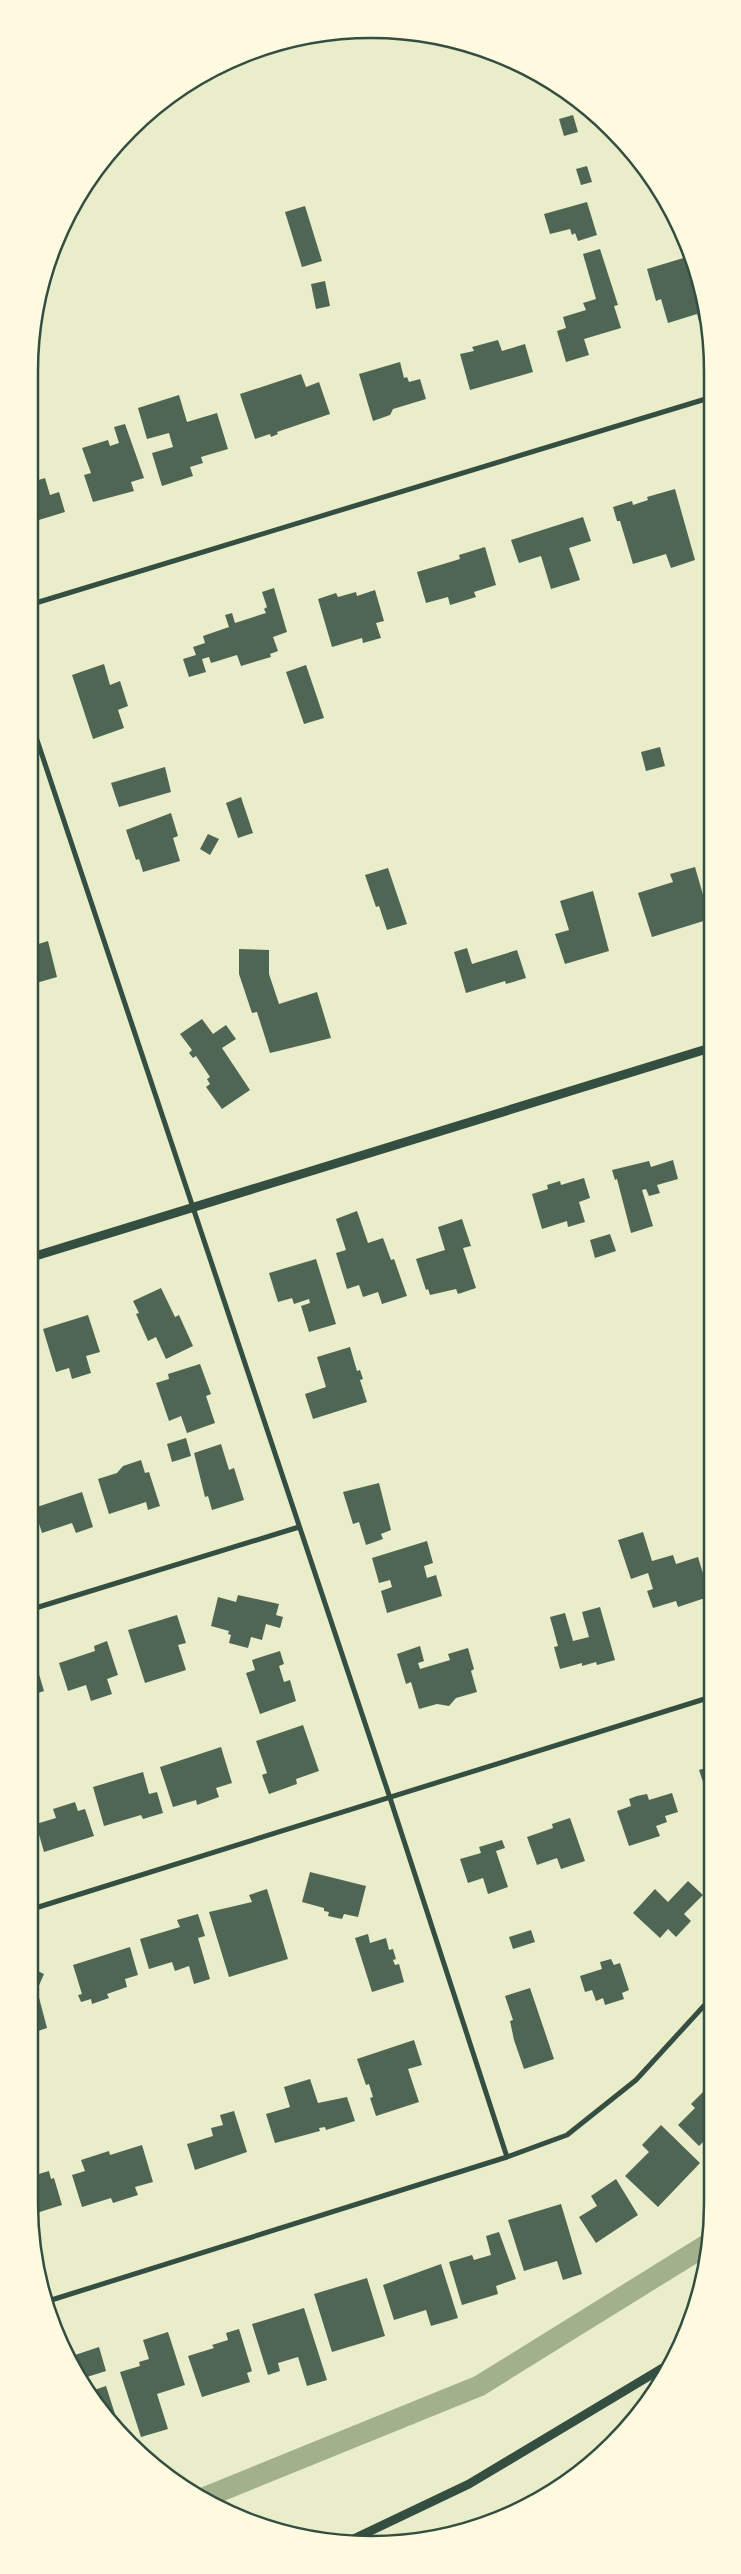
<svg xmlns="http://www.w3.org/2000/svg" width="741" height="2574" viewBox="0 0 741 2574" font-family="'Titillium Web',sans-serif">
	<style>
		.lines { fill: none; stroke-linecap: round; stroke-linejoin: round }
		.canal { stroke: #a3b18a; stroke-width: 21 }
		.building { fill: #4f6655 }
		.minor { stroke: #344e41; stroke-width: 5 }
		.tertiary { stroke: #344e41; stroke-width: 9 }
		.rim { fill: none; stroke: #344e41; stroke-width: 2.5 }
	</style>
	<rect width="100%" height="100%" fill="#e9edc9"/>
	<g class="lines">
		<path class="canal" d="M201 2499 479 2386 708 2244"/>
	</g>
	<path class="building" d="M573 115 578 132 564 136 559 119Z
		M587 166 592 182 581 185 576 169Z
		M587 202 597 235 578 241 575 233 572 235 570 229 550 234 544 214Z
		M305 206 322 261 302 267 285 212Z
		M600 249 618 305 614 306 621 328 584 339 589 355 566 362 557 331 566 328 563 317 586 310 583 303 596 299 583 254Z
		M690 256 707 318 699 321 697 314 668 323 661 299 656 301 647 269Z
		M325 281 330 306 316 309 311 284Z
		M498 340 502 351 525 344 533 372 470 390 460 354 474 351 472 347Z
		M400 362 404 378 407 377 409 382 420 379 426 399 393 409 390 415 373 421 359 374Z
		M301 374 306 387 319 382 330 414 277 432 278 434 271 437 270 434 255 439 240 394Z
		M179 395 187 422 217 413 228 449 201 457 203 463 190 467 193 476 162 486 152 453 173 447 169 433 147 439 138 408Z
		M125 424 144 478 131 482 134 491 93 502 84 475 91 473 82 448 108 440 110 446 119 443 114 427Z
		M45 478 50 495 59 492 65 512 29 523V483Z
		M675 489 695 560 671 568 666 554 633 564 620 521H617L613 507 632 501 633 505 648 500 647 497Z
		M583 517 591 541 569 548 580 580 551 589 541 556 519 563 511 540Z
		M485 547 496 585 474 592 476 597 450 605 448 597 426 603 417 572 460 559 459 555Z
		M274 588 287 632 273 637 278 651 270 654 271 657 241 666 237 655 211 663 209 657 202 659 206 672 189 677 183 659 196 655 193 647 205 643 203 636 229 627 225 615 232 613 235 623 266 613 264 609 267 607 262 592Z
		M375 590 384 621 376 623 381 638 363 643 362 638 332 647 318 599 336 593 338 597 356 592 357 596Z
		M104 664 110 685 120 681 128 706 118 710 124 728 93 739 72 675Z
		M306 665 324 718 304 724 286 672Z
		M660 747 665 766 646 771 641 752Z
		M165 767 171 792 119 807 111 783Z
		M241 797 253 833 238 838 226 803Z
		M171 813 178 836 173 838 180 861 143 872 139 859 136 860 126 830Z
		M208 834 219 839 210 855 200 849Z
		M695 867 710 919 652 937 638 893 673 882 670 874Z
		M388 868 407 924 387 930 379 906 376 907 365 875Z
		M593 891 609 951 565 964 555 934 569 930 560 901Z
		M48 941 57 977 33 984 35 992 29 994V947Z
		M467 948 472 964 517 950 526 978 506 984 505 981 466 993 454 952Z
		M239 949 269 950V974L279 1004 317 992 331 1038 270 1053 257 1012 252 1013 239 974Z
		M202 1019 213 1034 226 1025 236 1039 222 1048 250 1090 222 1109 206 1087 210 1084 207 1079 210 1077 196 1056 193 1058 189 1053 192 1050 180 1034Z
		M673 1160 678 1179 657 1185 660 1193 649 1196 646 1189 642 1190 653 1226 631 1233 617 1179 615 1180 612 1170 649 1161 651 1167Z
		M584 1178 590 1198 579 1202 585 1222 568 1227 567 1221 542 1229 532 1194 548 1189 547 1185 560 1181 561 1185Z
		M357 1211 368 1243 383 1238 391 1260 394 1259 407 1296 382 1304 378 1292 363 1297 359 1285 347 1289 336 1253 346 1250 336 1219Z
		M462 1219 471 1246 463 1248 476 1288 458 1294 456 1289 430 1295 428 1289 426 1290 416 1259 445 1250 438 1227Z
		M610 1234 616 1251 595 1258 590 1240Z
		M316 1259 336 1324 309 1332 301 1306 310 1303 309 1299 294 1304 292 1298 278 1302 269 1273Z
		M161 1288 175 1317 179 1315 193 1346 166 1359 156 1337 148 1341 136 1314 139 1313 133 1301Z
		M88 1315 100 1352 86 1356 91 1373 72 1379 69 1368 56 1372 43 1329Z
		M350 1347 357 1371 360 1370 363 1379 360 1380 367 1402 313 1419 305 1394 326 1387 317 1357Z
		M200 1364 211 1394 206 1396 215 1423 187 1433 181 1416 169 1421 156 1383 169 1379 168 1374Z
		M186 1438 191 1456 172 1462 167 1444Z
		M221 1444 229 1470 234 1468 244 1500 212 1510 208 1496 205 1497 194 1453Z
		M141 1460 145 1473 149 1472 160 1506 148 1510 146 1502 109 1514 98 1479 117 1473 123 1466Z
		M379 1483 391 1530 381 1534 383 1539 366 1545 359 1522 353 1524 343 1492Z
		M82 1492 93 1527 76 1533 72 1523 42 1533 34 1508Z
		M643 1532 652 1561 673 1555 676 1564 698 1557 705 1580 708 1579 711 1596 678 1607 676 1601 653 1608 647 1591 653 1589 648 1573 631 1579 618 1540Z
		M427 1541 433 1563 424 1566 427 1578 436 1575 442 1596 387 1613 381 1591 392 1587 390 1580 379 1583 372 1558Z
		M238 1595 279 1604 276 1615 283 1617 280 1628 266 1624 262 1640 251 1637 248 1648 229 1643 231 1635 228 1634 229 1631 211 1626 218 1597 236 1602Z
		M600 1607 615 1660 597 1665 596 1662 582 1666V1663L560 1669 554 1647 558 1646 550 1617 565 1613 573 1641 589 1637 582 1612Z
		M177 1615 186 1643 178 1645 186 1670 145 1683 128 1630Z
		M107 1641 118 1675 107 1679 112 1694 91 1701 86 1685 68 1691 59 1663 95 1651 94 1646Z
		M420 1646 424 1661 418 1663 420 1669 450 1660 448 1654 468 1648 474 1669 471 1671 477 1692 456 1698 449 1706 437 1704 419 1709 411 1682 406 1684 397 1654Z
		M280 1651 284 1664 279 1666 284 1682 290 1680 296 1701 260 1714 246 1673 255 1670 252 1660Z
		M36 1664 44 1691 29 1696V1666Z
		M303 1725 319 1771 296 1779 297 1784 269 1794 262 1775 267 1773 256 1741Z
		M221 1747 232 1783 216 1788 219 1797 197 1805 196 1800 173 1807 160 1767Z
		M712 1766V1799L709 1800 699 1770Z
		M143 1772 149 1794 157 1792 163 1813 143 1819 141 1815 104 1826 93 1787Z
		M672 1793 678 1812 665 1816 667 1822 656 1826 660 1836 629 1846 617 1811 631 1806 629 1799 637 1796 647 1794 649 1800Z
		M75 1802 78 1811 85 1809 94 1836 44 1852 36 1824 56 1818 53 1809Z
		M570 1818 585 1861 561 1869 557 1858 537 1865 527 1837 553 1828 552 1824Z
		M502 1840 505 1848 496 1851 508 1887 488 1894 483 1878 468 1883 460 1859 481 1853 479 1847Z
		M310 1872 366 1886 358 1917 344 1914 342 1919 328 1916 329 1912 324 1911V1908L302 1902Z
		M688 1881 703 1895 684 1914 691 1921 676 1937 668 1929 660 1938 633 1913 655 1889 668 1902Z
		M267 1889 288 1959 229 1977 209 1912 252 1902 249 1895Z
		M198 1914 205 1936 198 1938 210 1979 194 1984 189 1966 175 1971 172 1962 149 1969 140 1939 180 1927 177 1920Z
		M531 1930 535 1942 513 1949 509 1937Z
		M368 1934 370 1943 386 1938 389 1950 393 1949 396 1959 393 1960 395 1965 399 1964 404 1982 372 1992 355 1938Z
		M130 1947 138 1975 125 1979 127 1987 107 1994 109 1998 92 2004 91 1999 81 2002 78 1995 82 1994 73 1965Z
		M611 1959 614 1965 620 1963 629 1990 622 1993 624 1999 605 2005 603 1998 596 2001 592 1990 585 1992 580 1976 602 1969 600 1962Z
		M32 1968 44 1974 37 1990 47 2028 29 2034V1974Z
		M530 1988 554 2059 524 2069 514 2040 510 2021 513 2020 505 1996Z
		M414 2040 422 2065 408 2069 419 2102 376 2116 370 2098 373 2097 369 2084 366 2085 357 2059Z
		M310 2079 318 2103 347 2097 355 2121 326 2130 325 2127 319 2128 320 2131 275 2143 266 2114 290 2107 284 2087Z
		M712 2083V2133L699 2146 678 2125 695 2108 691 2104Z
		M234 2111 247 2152 195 2170 187 2144 213 2136 211 2128 223 2125 220 2115Z
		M661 2125 700 2163 658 2207 625 2176 649 2152 642 2145Z
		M142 2145 153 2182 135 2187 138 2195 113 2203 111 2198 82 2207 72 2175 85 2171 81 2160 109 2151 110 2155Z
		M49 2171 51 2179 54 2178 62 2205 30 2215 29 2184 34 2183 32 2176Z
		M616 2179 638 2215 596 2243 579 2217 597 2206 591 2196Z
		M561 2204 582 2274 563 2280 557 2261 524 2271 508 2220Z
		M499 2232 516 2279 496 2286 498 2294 462 2305 449 2262 472 2255 474 2260 491 2255 486 2236Z
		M441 2264 458 2318 431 2326 426 2310 394 2320 383 2285Z
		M367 2278 385 2336 332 2352 314 2294Z
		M304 2308 327 2380 307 2386 298 2357 278 2363 280 2371 268 2375 252 2324Z
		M239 2329 252 2371 247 2373 250 2382 202 2397 188 2356 214 2348 212 2345 228 2340 226 2333Z
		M168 2332 185 2385 157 2394 168 2429 141 2437 120 2372 140 2366 139 2362 149 2359 143 2340Z
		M99 2347 106 2371 87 2377 91 2391 106 2386 122 2436 114 2429 71 2361 69 2352 74 2351 75 2355Z"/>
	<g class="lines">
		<path class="minor" d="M29 605 709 398
			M29 716 390 1798 507 2157
			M29 1610 299 1527
			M29 1910 711 1697
			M45 2302 507 2157 567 2135 636 2080 712 1997"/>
		<path class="tertiary" d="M29 1258 710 1048
			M343 2544 469 2484 671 2363"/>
	</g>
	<path d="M0 0H741V2574H0ZM371 38H371A333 333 0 0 1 704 371V2203A333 333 0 0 1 371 2536H371A333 333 0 0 1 38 2203V371A333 333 0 0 1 371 38Z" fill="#fefae0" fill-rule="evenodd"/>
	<path class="rim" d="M371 38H371A333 333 0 0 1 704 371V2203A333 333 0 0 1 371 2536H371A333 333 0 0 1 38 2203V371A333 333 0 0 1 371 38Z"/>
</svg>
